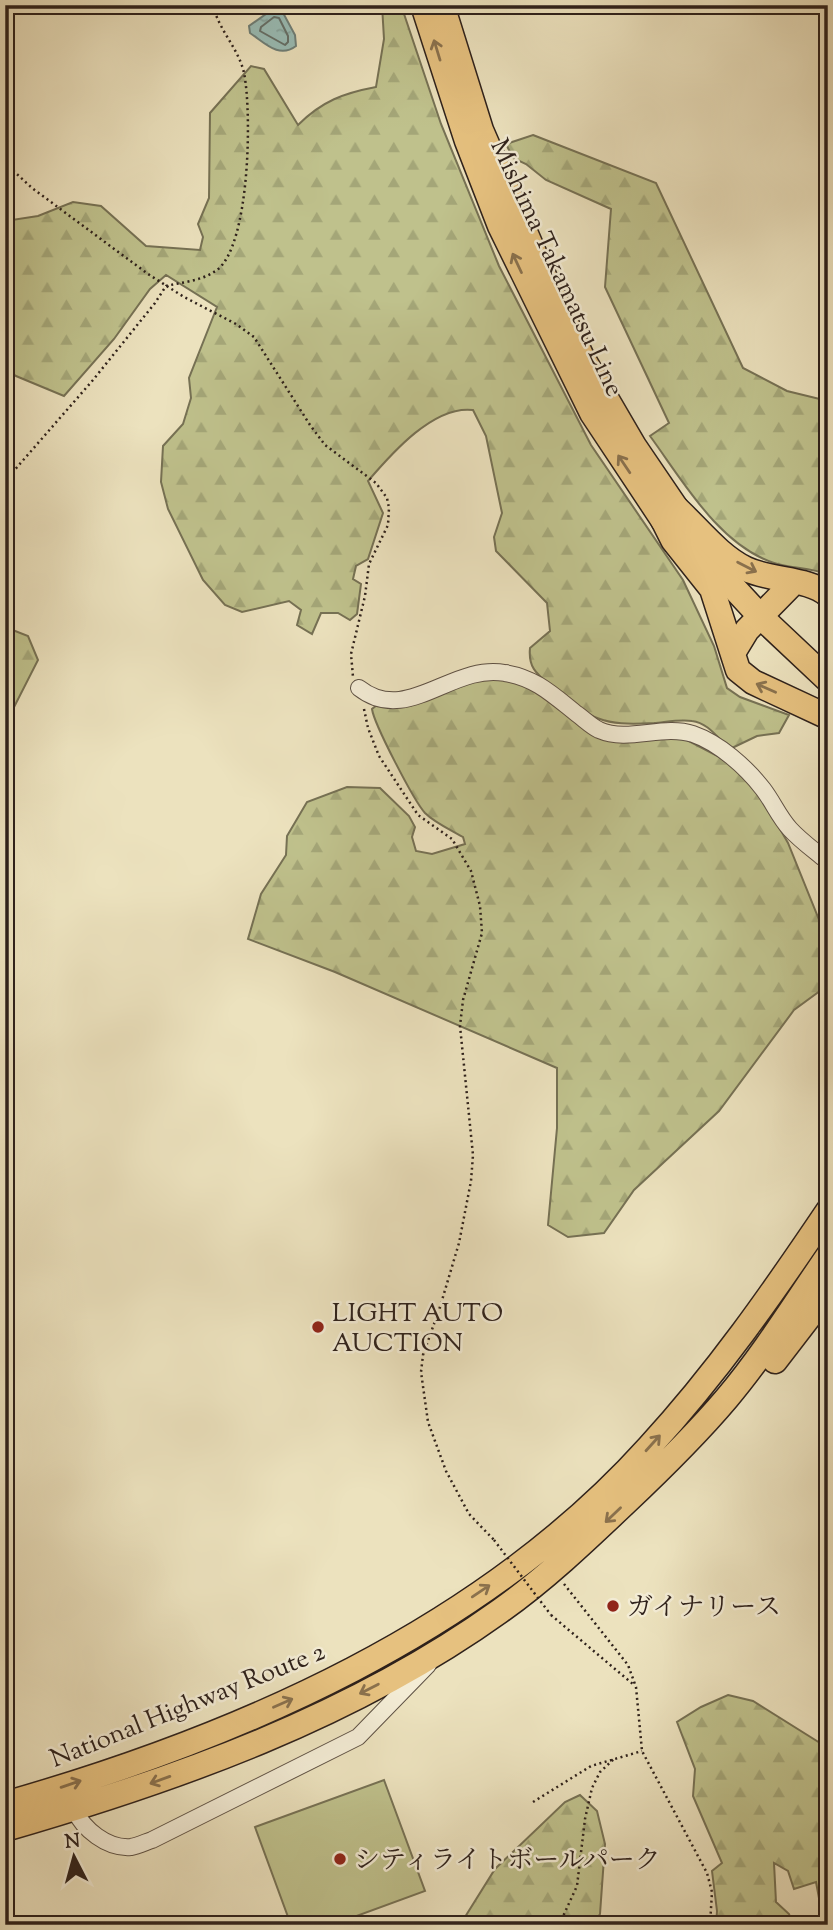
<svg xmlns="http://www.w3.org/2000/svg" width="833" height="1930" viewBox="0 0 833 1930" font-family="'Sorts Mill Goudy','Noto Serif JP',serif">
	<style>
		.forest { fill: url(#forest-firs); stroke: #767154; stroke-width: 2 }
		.pitch { fill: #bfc18c; stroke: #767154; stroke-width: 2 }
		.water { fill: url(#water-ripples); stroke: #6e7f78; stroke-width: 2 }
		.lines { fill: none; stroke-linecap: round; stroke-linejoin: round }
		.shore { stroke: #646f68; stroke-width: 2 }
		.minor-casing { stroke: #5e5144; stroke-width: 18 }
		.primary-casing { stroke: #2e211b; stroke-width: 27 }
		.trunk-casing { stroke: #2e211b; stroke-width: 27 }
		.path { stroke: #2e211b; stroke-width: 2.5; stroke-dasharray: 2 3.5; stroke-linecap: butt }
		.minor { stroke: #f3ecd5; stroke-width: 16 }
		.primary { stroke: #e6c17f; stroke-width: 24 }
		.trunk { stroke: #e6c17f; stroke-width: 24 }
		.path-bridge { stroke: #2e211b; stroke-width: 2.5; stroke-dasharray: 2 3.5; stroke-linecap: butt }
		.oneway { stroke: #8a714d }
		.poi-dot { fill: #8f2418; stroke: #f3ecd5; stroke-width: 2.5 }
		.labels { text-anchor: middle; stroke-width: 5; stroke-linejoin: round; paint-order: stroke }
		.street-label { font-size: 26px; fill: #2e211b; stroke: #f3ecd5 }
		.poi-label { font-size: 26px; fill: #2e211b; stroke: #f3ecd5; text-anchor: start }
	</style>
	<defs>
		<pattern id="forest-firs" width="22" height="20" patternUnits="userSpaceOnUse" patternTransform="scale(1.75)"><rect width="22" height="20" fill="#bfc18c"/><path d="M5 1l3.5 6h-7zM16 11l3.5 6h-7z" fill="#a4a678"/></pattern>
		<pattern id="water-ripples" width="26" height="14" patternUnits="userSpaceOnUse" patternTransform="scale(1.75)"><rect width="26" height="14" fill="#99bdb6"/><path d="M2 4q2-2 4 0t4 0M15 11q2-2 4 0t4 0" fill="none" stroke="#84a29c"/></pattern>
	</defs>
	<rect width="100%" height="100%" fill="#ece2be"/>
	<filter id="stains"><feTurbulence type="fractalNoise" baseFrequency=".00286" numOctaves="4"/><feColorMatrix values="0 0 0 0 .2 0 0 0 0 .09 0 0 0 0 .02 0 0 0 .5 -.17"/></filter>
	<radialGradient id="worn" r=".72"><stop offset=".6" stop-color="#630" stop-opacity="0"/><stop offset="1" stop-color="#630" stop-opacity=".3"/></radialGradient>
	<path class="forest" d="M382 5H401L441 124 499 266 591 445 683 580 714 646 727 688 740 697 789 715 779 733 757 736 730 749C718 739 709 723 692 721 681 719 666 722 654 723 601 726 593 720 552 687 537 674 528 668 530 648L550 631 547 603 496 551 494 537 502 513 486 436 473 410C434 405 392 453 368 481L383 513 368 559 356 566 353 579 361 584 357 614 350 620 338 613H321L312 634 297 625 301 610 289 601 242 612 225 605 203 580 168 509 161 482 163 446 183 424 191 398 189 378 217 307 166 275 150 289 114 339 64 396 16 376 5 368V221L38 216 73 202 101 206 146 246 200 250 203 237 198 224 209 198 210 113 251 66 264 69 298 125C322 101 344 93 376 87L384 39Z
		M533 135 656 183 743 368 787 391 828 401V575C811 567 792 569 774 563 719 545 683 481 650 436L669 423 605 287 611 209 546 180 526 164 513 158 506 144Z
		M5 627 28 636 38 660 10 715 11 769 5 771Z
		M476 679H513L530 687 595 734 685 739 729 762 763 799 788 843 828 942V985L794 1010 719 1111 634 1190 604 1233 568 1237 548 1225 557 1128V1068L335 972 248 939 261 894 286 855 287 836 307 802 347 787 380 788 409 816 415 827 412 837 416 851 432 854 465 844 463 837C451 830 435 823 425 813 414 801 374 724 372 709L377 705 410 706 460 683Z
		M728 1695 753 1701 828 1748V1925H824L816 1882 794 1889 788 1871 774 1863 776 1902 789 1914 793 1925H716L717 1911 712 1871 722 1863 693 1796 695 1769 677 1722 701 1707Z
		M580 1795 597 1811 605 1844 600 1914 593 1925H460L495 1869 565 1802Z"/>
	<path class="pitch" d="M384 1780 425 1891 332 1925H291L255 1827Z"/>
	<path class="water" d="M276 7 281 9 295 35 296 46C279 59 265 43 250 33L249 26Z"/>
	<g class="lines">
		<path class="shore" d="M274 17 279 18 288 36V42L285 45 260 31 261 27Z"/>
		<g class="minor-casing">
			<path id="minor" d="M359 688C407 726 452 663 505 673 536 678 553 695 577 714 584 719 591 726 599 730 629 743 662 724 693 734 719 743 746 767 763 789 773 802 779 817 790 829 799 839 811 848 822 857L828 859
				M74 1809C83 1829 107 1849 131 1847 137 1846 146 1842 152 1840L358 1737 428 1665"/>
		</g>
		<g class="primary-casing">
			<path id="primary" d="M423 5 467 141 500 226 592 413 663 520 709 561 760 616 828 680
				M442 5 481 130 548 285 582 357 634 446 687 524"/>
		</g>
		<g class="trunk-casing">
			<path id="trunk" d="M676 508C698 528 719 556 746 569 771 581 809 578 828 595
				M663 520 673 540 712 589 738 670 753 682 828 717
				M733 653 747 630 794 582
				M775 1361 828 1292
				M5 1804C240 1737 483 1631 649 1447 717 1373 772 1294 828 1211
				M5 1829C178 1779 352 1717 500 1611 544 1580 585 1541 624 1504 660 1470 695 1436 727 1398 764 1354 795 1304 828 1256"/>
		</g>
		<path class="path" d="M5 163 32 188 148 274 184 297 236 324 254 337 310 425 325 445 376 483 387 498 389 508 388 525 369 564 365 596 351 654 353 677
			M5 481 93 380 155 303 166 286C183 282 202 281 217 270 250 245 252 112 244 73 239 49 218 29 213 5
			M364 709 368 728 379 756 418 815 452 839 471 871 480 906 482 933 463 1000 460 1026 473 1155 471 1181 459 1243 440 1307 423 1355 421 1372 428 1422 446 1471 469 1514 494 1540
			M564 1584 628 1665 636 1687 642 1751 707 1873 712 1892 710 1925
			M551 1615 634 1685
			M533 1802 591 1766 642 1751
			M559 1925 577 1886 585 1819 592 1788 600 1772 615 1758"/>
		<use href="#minor" class="minor"/>
		<use href="#primary" class="primary"/>
		<use href="#trunk" class="trunk"/>
		<path class="path-bridge" d="M494 1540 551 1615"/>
	</g>
	<defs><path id="oneway-shaft" d="M-6 0H5M1.5-3L5.5 0L1.5 3" fill="none" stroke-width="1.6" stroke-linecap="round" stroke-linejoin="round" transform="scale(1.75)"/></defs>
	<g class="oneway">
		<use href="#oneway-shaft" transform="translate(437 50) rotate(-107)"/>
		<use href="#oneway-shaft" transform="translate(517 263) rotate(-115)"/>
		<use href="#oneway-shaft" transform="translate(624 464) rotate(-124)"/>
		<use href="#oneway-shaft" transform="translate(747 567) rotate(27)"/>
		<use href="#oneway-shaft" transform="translate(766 688) rotate(-156)"/>
		<use href="#oneway-shaft" transform="translate(653 1443) rotate(-48)"/>
		<use href="#oneway-shaft" transform="translate(613 1515) rotate(136)"/>
		<use href="#oneway-shaft" transform="translate(481 1591) rotate(-34)"/>
		<use href="#oneway-shaft" transform="translate(369 1689) rotate(153)"/>
		<use href="#oneway-shaft" transform="translate(283 1703) rotate(-24)"/>
		<use href="#oneway-shaft" transform="translate(160 1780) rotate(160)"/>
		<use href="#oneway-shaft" transform="translate(71 1784) rotate(-19)"/>
	</g>
	<g class="poi-dot">
		<circle cx="318" cy="1327" r="7"/>
		<circle cx="613" cy="1606" r="7"/>
		<circle cx="340" cy="1859" r="7"/>
	</g>
	<g class="labels">
		<g class="street-label">
			<text transform="translate(558 267) rotate(65)" y="9">Mishima Takamatsu Line</text>
			<text transform="translate(187 1704) rotate(-22)" y="9">National Highway Route 2</text>
		</g>
		<g class="poi-label">
			<text x="332" y="1321">LIGHT AUTO<tspan x="332" dy="30">AUCTION</tspan></text>
			<text x="627" y="1615">ガイナリース</text>
			<text x="354" y="1868">シティライトボールパーク</text>
		</g>
	</g>
	<rect width="833" height="1930" fill="none" stroke="#ece2be" stroke-width="28"/>
	<rect x="7" y="7" width="819" height="1916" fill="none" stroke="#2e211b" stroke-width="3.5"/>
	<rect x="14" y="14" width="805" height="1902" fill="none" stroke="#2e211b" stroke-width="2"/>
	<g transform="translate(74 1857) rotate(354)" stroke="#f3ecd5" stroke-width="5" paint-order="stroke">
	<path d="M0-5L12 26L0 18L-12 26Z" fill="#2e211b"/>
	<text y="-10" font-size="19" font-weight="bold" text-anchor="middle" fill="#2e211b">N</text>
	</g>
	<rect width="100%" height="100%" filter="url(#stains)"/>
	<rect width="100%" height="100%" fill="url(#worn)"/>
</svg>
